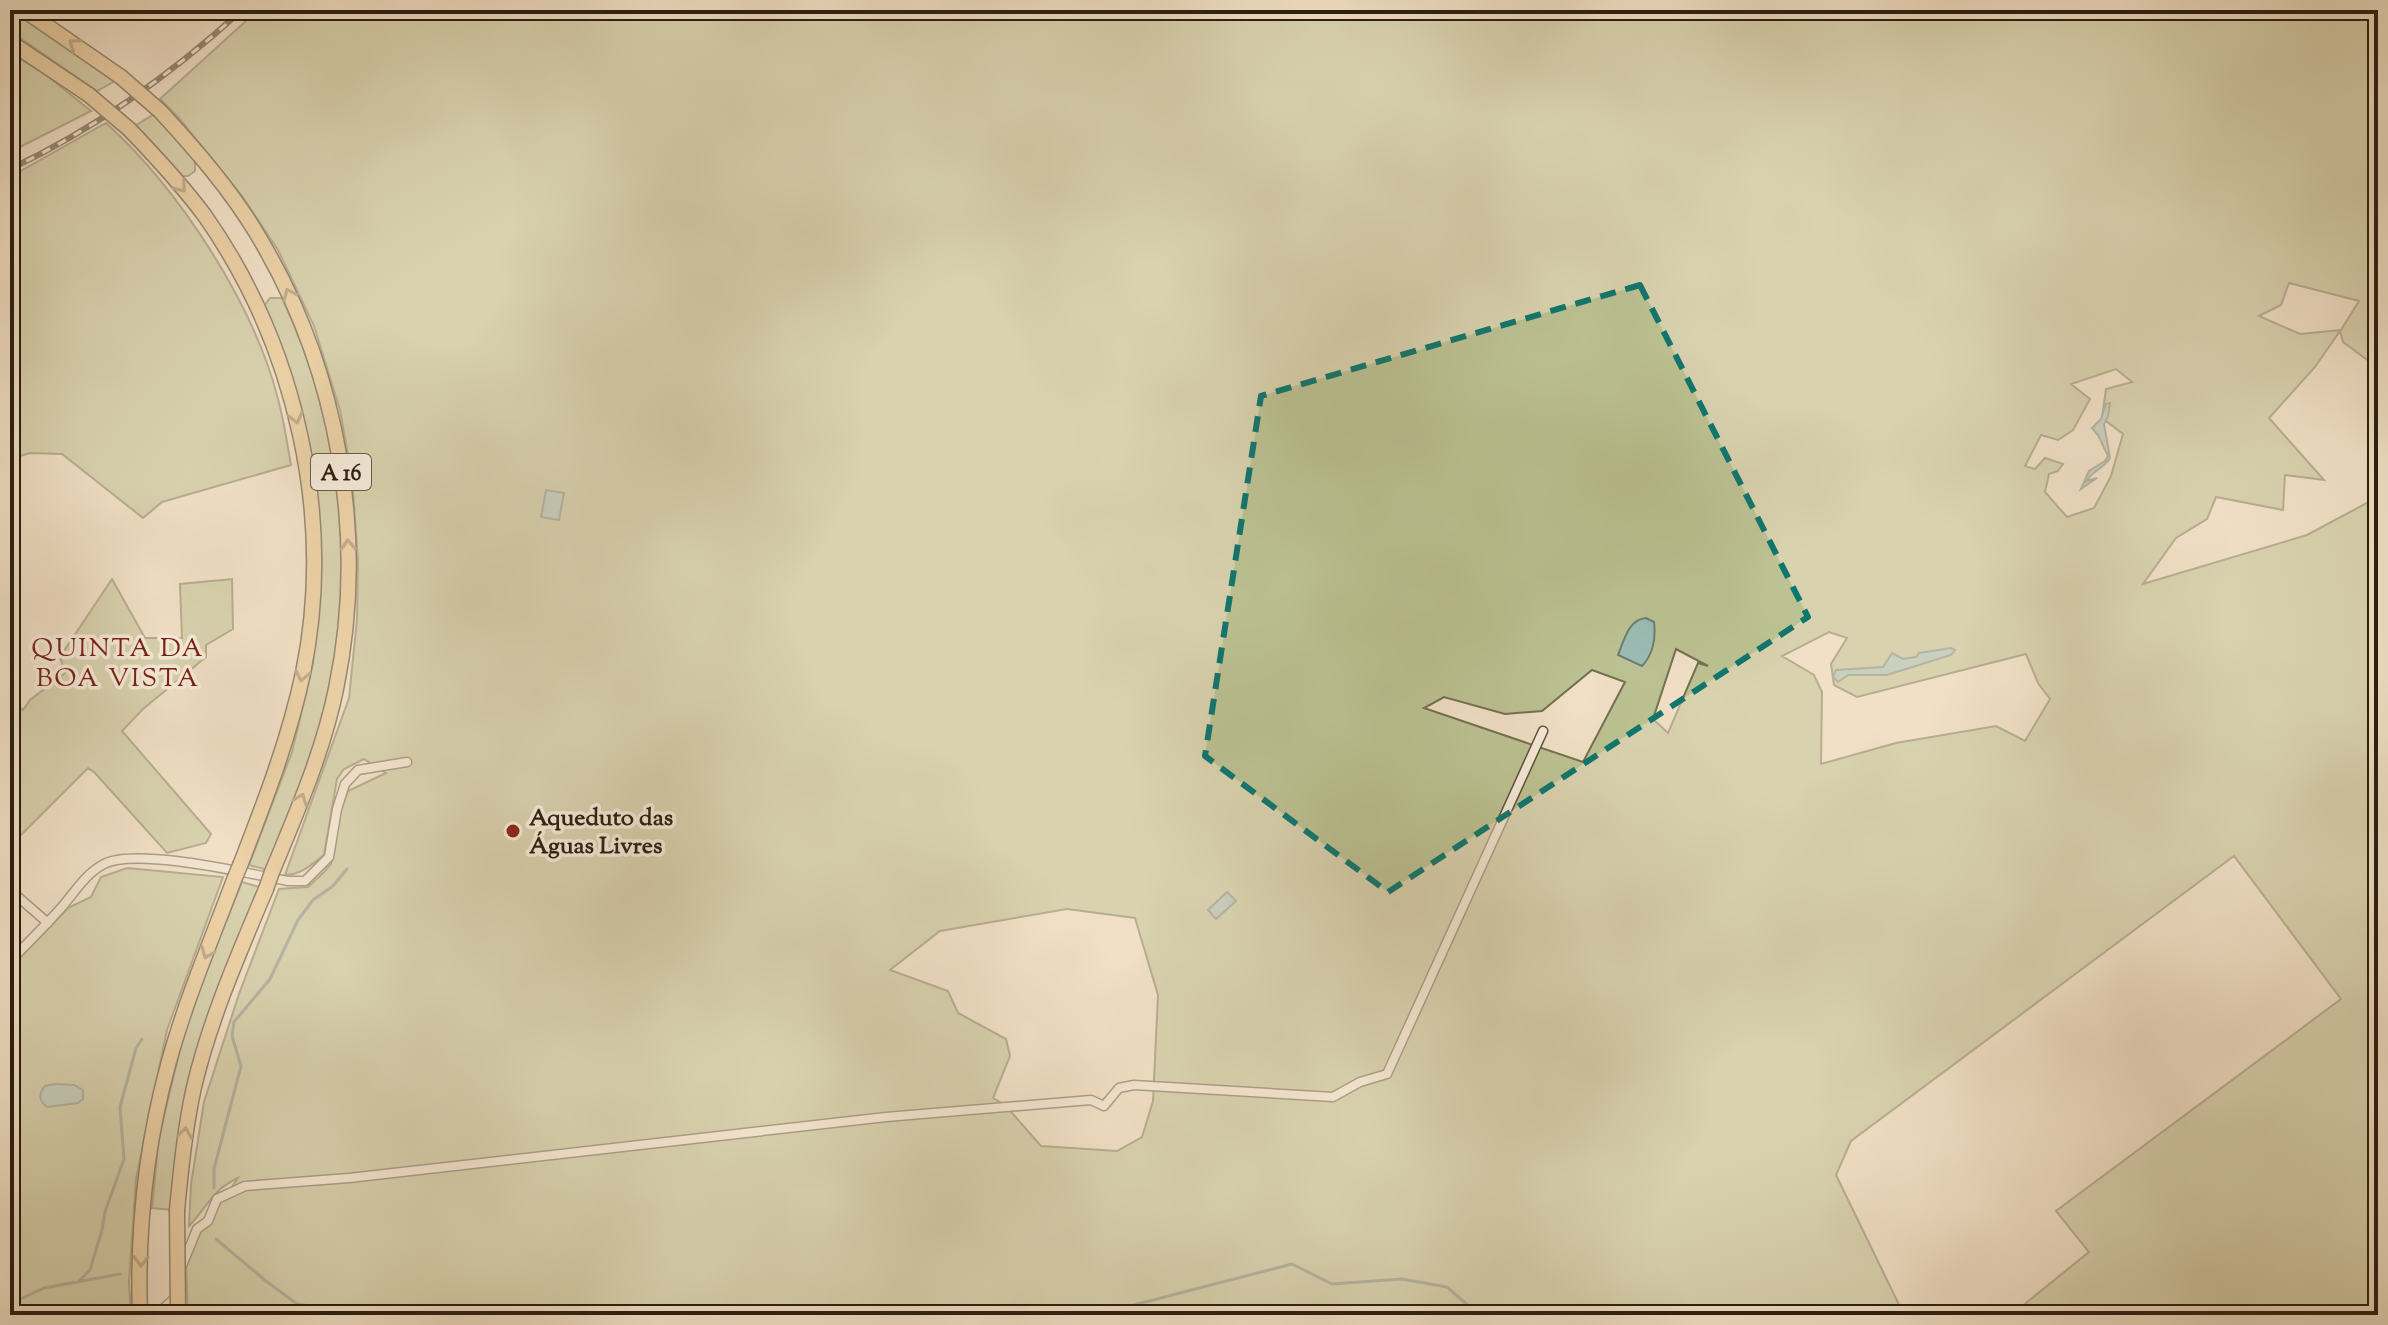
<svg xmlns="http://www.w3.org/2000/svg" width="2388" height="1325" viewBox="0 0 2388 1325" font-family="'Sorts Mill Goudy',serif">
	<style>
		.green { fill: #bcc293; stroke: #737051; stroke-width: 2; fill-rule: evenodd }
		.water { fill: #9bbdb5; stroke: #6e7d73; stroke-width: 2 }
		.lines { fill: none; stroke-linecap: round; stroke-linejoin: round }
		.stream { stroke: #6e7d73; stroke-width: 3 }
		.minor-casing { stroke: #5c4e3d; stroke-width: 11 }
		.motorway-casing { stroke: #2a1e0f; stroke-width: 17 }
		.minor { stroke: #f6ebda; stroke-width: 8 }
		.motorway { stroke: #e8c083; stroke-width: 14 }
		.rail-casing { stroke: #2a1e0f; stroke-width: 6 }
		.rail { stroke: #f6ebda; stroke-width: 3; stroke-dasharray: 9; stroke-linecap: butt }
		.motorway-bridge-casing { stroke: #2a1e0f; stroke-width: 17; stroke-linecap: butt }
		.motorway-bridge { stroke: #e8c083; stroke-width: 14 }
		.oneway { stroke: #896f49 }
		.marked { fill: none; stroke: #0f766e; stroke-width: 6; stroke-dasharray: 16 10; stroke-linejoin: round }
		.poi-dot { fill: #8f2418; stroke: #f6ebda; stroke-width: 3 }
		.labels { text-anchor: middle; stroke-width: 7; stroke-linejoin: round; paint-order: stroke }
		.shield { fill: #f6ebda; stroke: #675c4c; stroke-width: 2 }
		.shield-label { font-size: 22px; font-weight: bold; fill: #2a1e0f }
		.poi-label { font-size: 24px; font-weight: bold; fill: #2a1e0f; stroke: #f6ebda; text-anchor: start }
		.neighbourhood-label { font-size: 26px; letter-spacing: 2px; fill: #7a1f14; stroke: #f6ebda }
	</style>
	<rect width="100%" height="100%" fill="#f1e0c6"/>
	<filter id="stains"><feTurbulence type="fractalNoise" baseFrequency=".0025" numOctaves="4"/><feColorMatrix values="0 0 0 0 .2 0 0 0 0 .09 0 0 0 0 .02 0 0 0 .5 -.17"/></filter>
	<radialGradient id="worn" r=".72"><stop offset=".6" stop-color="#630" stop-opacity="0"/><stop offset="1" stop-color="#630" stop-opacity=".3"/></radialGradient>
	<path class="green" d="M258 10H2378V368L2343 342 2340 331 2315 367 2269 418 2324 480 2285 475 2283 510 2216 497 2207 519 2176 538 2143 584 2307 535 2378 497V1315H2028L2021 1307 2089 1252 2056 1211 2341 999 2234 856 1851 1141 1836 1175 1904 1315H188L186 1265 200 1233 238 1178C210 1191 209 1206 189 1226L191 1184 204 1102 239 994 279 889 308 887 324 872 331 864 342 805 348 791 386 773 364 759 344 769 337 779 324 855C311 865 301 875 285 875L349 698 357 619 358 561 352 477 340 410 314 326 278 250 242 196 179 118 160 99ZM2289 283 2359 301 2341 330 2300 334 2259 316 2281 305ZM2116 369 2132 382 2106 389 2102 418 2123 434 2111 476 2094 508 2067 517 2045 492 2049 474 2058 471 2063 464 2045 458 2035 469 2025 466 2041 435 2058 440 2073 430 2090 399 2071 384ZM1829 632 1847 638 1831 664 1834 685 1857 697 2026 654 2038 683 2050 699 2025 741 1996 726 1896 743 1821 764 1822 692 1814 675 1782 656ZM1676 649 1708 666 1698 663 1668 733 1653 719ZM1592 670 1625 682 1583 762 1424 708 1444 697 1505 714 1542 711ZM1067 909 1135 918 1158 995 1153 1101 1142 1137 1117 1151 1041 1146 1005 1105 993 1098 1010 1056 1006 1039 958 1013 948 991 890 970 940 931Z
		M23 16 115 81 97 91 13 33Z
		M10 53 45 74 91 111 10 152Z
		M154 114 195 160V171L188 176H182L135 126Z
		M106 123C179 189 254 304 278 399 284 421 287 443 291 465L162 502 143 518 62 454 30 453 10 459V177Z
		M270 298H282C341 422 358 574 324 708 311 763 287 817 268 870L249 865 292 752 313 664 319 599 295 394 282 350 263 307Z
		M112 579 145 638H182L180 584 232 579 233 629 206 645V657L143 709 122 731 211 834 206 843 167 853 95 773 88 768 18 838 10 832V700L23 710 30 700 65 673 60 657Z
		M127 868 223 877 167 1030 136 1179 129 1282 131 1315H29L24 1305 10 1310V968L68 908 91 897 101 877Z
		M242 882 259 887 207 1023 173 1210 152 1208 159 1137 188 1016Z"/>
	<path class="water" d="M2110 403 2108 416 2104 424 2110 458C2104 469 2093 469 2087 481L2097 478 2081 489 2089 471 2105 461 2108 456 2098 435 2092 428 2101 419 2106 404Z
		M546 490 564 493 559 520 541 517Z
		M1646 618 1654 622C1656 638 1653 655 1642 666L1618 655C1624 640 1629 619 1646 618Z
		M1951 648 1955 650 1951 655 1887 675H1848L1838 682 1833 677 1836 670 1883 667 1892 653 1903 659 1916 657 1919 653Z
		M1227 892 1236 901 1216 919 1208 910Z
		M54 1084 74 1085 83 1090V1099L78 1103 47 1107C39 1101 38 1094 45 1086Z"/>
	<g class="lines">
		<path class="stream" d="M214 1188V1169L241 1066 232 1036 234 1022 270 979 298 920 313 900 333 886 347 869
			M216 1239 266 1281 297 1304 365 1315
			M78 1282 90 1270 102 1230 105 1212 124 1159 120 1107 136 1048 142 1039
			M10 1304 44 1288 120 1274
			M1095 1315 1292 1264 1332 1284 1402 1279 1447 1287 1479 1315"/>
		<g class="minor-casing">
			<path id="minor" d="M10 890 48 923
				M10 961C27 944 45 926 61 908 75 892 85 874 104 864 136 847 250 874 288 881H305L329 857 337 809 345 784 358 770 407 762
				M181 1268 197 1229 208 1221 217 1199 245 1186 349 1178 886 1117 1091 1100 1104 1106 1119 1088 1134 1085 1333 1097 1360 1082 1387 1074 1543 731
				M156 1315 176 1297"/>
		</g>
		<g class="motorway-casing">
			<path id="motorway" d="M24 10 121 77
				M10 42 89 95
				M160 111C195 149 230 189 257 234 338 368 368 535 336 689 323 752 297 812 272 872
				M129 129C156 157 182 185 205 216 296 346 335 517 303 673 289 739 265 801 241 863
				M177 1210C181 1169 185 1128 194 1087 210 1019 239 953 266 889
				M140 1315C137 1232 146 1146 168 1065 185 1002 211 941 234 880"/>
		</g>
		<use href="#minor" class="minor"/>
		<use href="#motorway" class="motorway"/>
		<g class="rail-casing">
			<path id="rail" d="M10 169C95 129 173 73 242 10"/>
		</g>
		<use href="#rail" class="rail"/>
		<g class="motorway-bridge-casing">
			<path id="motorway-bridge" d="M121 77 160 111
				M89 95 129 129
				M234 880 241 863
				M266 889 272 872
				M177 1210 178 1315"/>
		</g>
		<use href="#motorway-bridge" class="motorway-bridge"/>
	</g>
	<defs><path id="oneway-chevron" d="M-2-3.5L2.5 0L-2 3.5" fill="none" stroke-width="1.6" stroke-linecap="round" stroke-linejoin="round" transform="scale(2)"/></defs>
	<g class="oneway">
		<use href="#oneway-chevron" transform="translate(74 44) rotate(-145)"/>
		<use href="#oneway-chevron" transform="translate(181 187) rotate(51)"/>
		<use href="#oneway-chevron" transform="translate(289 294) rotate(-114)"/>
		<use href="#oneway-chevron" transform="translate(296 418) rotate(77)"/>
		<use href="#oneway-chevron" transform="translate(348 545) rotate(-93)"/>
		<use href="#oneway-chevron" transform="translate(302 676) rotate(102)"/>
		<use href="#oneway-chevron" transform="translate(301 799) rotate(-69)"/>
		<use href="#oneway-chevron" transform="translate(207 953) rotate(111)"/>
		<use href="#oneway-chevron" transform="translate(185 1133) rotate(-82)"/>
		<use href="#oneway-chevron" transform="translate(141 1261) rotate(92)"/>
	</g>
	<path d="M0 0H2388V1325H0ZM1640 285 1808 617 1388 892 1205 756 1261 396Z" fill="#f1e0c6" fill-opacity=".55" fill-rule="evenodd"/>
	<path class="marked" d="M1640 285 1808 617 1388 892 1205 756 1261 396Z"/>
	<circle class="poi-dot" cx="513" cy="831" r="8"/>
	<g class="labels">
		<rect class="shield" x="311" y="454" width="60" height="36" rx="6"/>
		<g class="shield-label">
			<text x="341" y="480">A 16</text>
		</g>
		<g class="poi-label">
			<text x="529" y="825">Aqueduto das<tspan x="529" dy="28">Águas Livres</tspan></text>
		</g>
		<g class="neighbourhood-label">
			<text x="118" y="656">QUINTA DA<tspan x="118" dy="30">BOA VISTA</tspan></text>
		</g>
	</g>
	<rect width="2388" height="1325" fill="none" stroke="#f1e0c6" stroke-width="40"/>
	<rect x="12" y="12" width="2364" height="1301" fill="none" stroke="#2a1e0f" stroke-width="4"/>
	<rect x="20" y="20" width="2348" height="1285" fill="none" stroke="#2a1e0f" stroke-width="2"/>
	<rect width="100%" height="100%" filter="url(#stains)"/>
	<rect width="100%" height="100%" fill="url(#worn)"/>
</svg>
